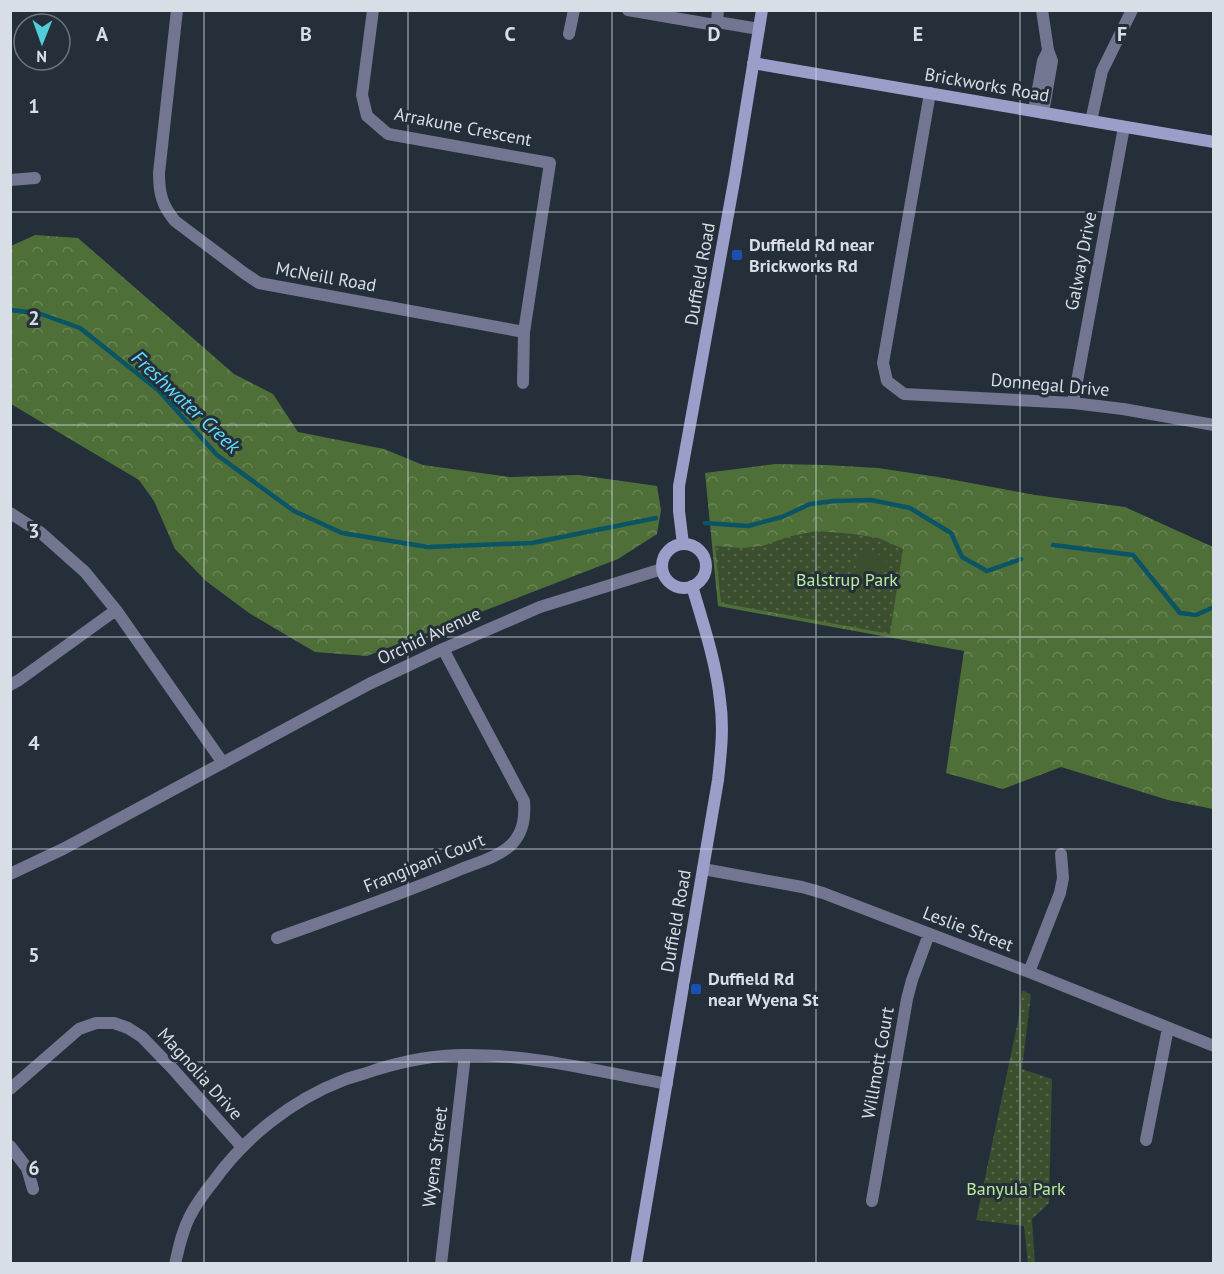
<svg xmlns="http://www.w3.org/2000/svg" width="1224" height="1274" viewBox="0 0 1224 1274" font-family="'PT Sans',sans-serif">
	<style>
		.forest { fill: url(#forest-crowns) }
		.park { fill: url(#park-dots) }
		.garden { fill: #3b4e2e }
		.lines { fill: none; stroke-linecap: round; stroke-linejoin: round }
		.stream { stroke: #0b5465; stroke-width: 4.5 }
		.street { stroke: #727690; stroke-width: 12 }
		.secondary { stroke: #999fc8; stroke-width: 12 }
		.grid { fill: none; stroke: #d7dee5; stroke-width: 1.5; stroke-opacity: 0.55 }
		.transit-dot { fill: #1a4fb4; stroke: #242f3a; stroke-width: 2 }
		.labels { text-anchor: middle; stroke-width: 6; stroke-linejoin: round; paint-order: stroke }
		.street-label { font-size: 18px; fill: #d7dee5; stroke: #242f3a }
		.poi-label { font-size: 18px; font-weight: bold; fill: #d7dee5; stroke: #242f3a; text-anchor: start }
		.park-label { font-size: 18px; fill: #baec9b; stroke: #242f3a }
		.water-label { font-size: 20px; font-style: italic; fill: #60dcfd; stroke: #242f3a }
		.grid-label { font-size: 20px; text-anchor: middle; font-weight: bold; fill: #d7dee5; stroke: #242f3a; stroke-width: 6; stroke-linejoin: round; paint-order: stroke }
	</style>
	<defs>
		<pattern id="forest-crowns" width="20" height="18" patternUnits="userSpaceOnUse" patternTransform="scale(1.5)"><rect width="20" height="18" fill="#4f6f39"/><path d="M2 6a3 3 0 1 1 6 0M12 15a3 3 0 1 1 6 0" fill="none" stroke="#688356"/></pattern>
		<pattern id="park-dots" width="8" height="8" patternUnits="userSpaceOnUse" patternTransform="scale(1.5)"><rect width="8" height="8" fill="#3b4e2e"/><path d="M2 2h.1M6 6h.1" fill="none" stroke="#57674c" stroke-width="1.8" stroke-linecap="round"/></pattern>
	</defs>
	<rect width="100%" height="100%" fill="#242f3a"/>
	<path class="forest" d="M35 235 78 238 234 374 273 394 298 432 384 449 423 465 510 477 579 475 657 486 661 510 657 534 618 559 367 656 315 652 249 613 206 581 175 549 154 501 139 480 11 404V246Z
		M775 464 826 465 878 468 938 477 1035 495 1125 507 1213 547V809L1168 800 1061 767 1003 789 946 773 964 651 718 606 705 473Z"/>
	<path class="park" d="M817 531 853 534 879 538 903 549 890 634 721 603 715 546 742 548 762 546 791 536Z
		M1022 990 1031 995 1022 1069 1052 1079 1049 1203 1032 1219 1035 1263H1028L1024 1226 976 1220 1018 1021Z"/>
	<path class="garden" d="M860 550 887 557 881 581 854 574Z"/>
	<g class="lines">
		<path class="stream" d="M10 310 38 313 80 328 158 390 217 455 294 511 342 533 428 547 532 543 656 518
			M705 523 748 526 782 517 810 504 834 501 871 500 910 508 951 533 962 557 987 571 1021 559
			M1053 545 1133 555 1180 613 1196 615 1214 607"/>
		<path class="street" d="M177 10 159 173C159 194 162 205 175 221L244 273 259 283 524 332
			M373 10 362 95 367 116 388 134 550 163 524 332 523 383
			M628 10 709 24 717 22 718 10
			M1042 10 1048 50 1052 61 1043 113
			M717 22 759 29
			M569 34 574 10
			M930 93 883 363 887 381 904 394 1073 403 1123 409 1214 425
			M1034 111 1043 61 1048 51
			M1091 121 1102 71 1132 10
			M10 180 35 178
			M1073 403 1124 127
			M10 513 40 532 85 572 116 610 223 763
			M10 685 19 680 116 610
			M703 869 802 887 823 893 1029 972 1214 1046
			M10 874 63 849 369 684 443 649 540 607 662 569
			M277 938C338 916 399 895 459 870 476 863 499 857 512 844 524 831 525 817 524 801L443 649
			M1029 972 1060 893 1063 878 1061 854
			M10 1089 79 1029 96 1023H114L128 1028 142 1037 172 1068 242 1147
			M1146 1140 1168 1028
			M10 1146 27 1168 33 1189
			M872 1201 907 999 912 980 929 934
			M175 1264C179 1247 182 1231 190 1216 196 1204 205 1192 213 1182 245 1137 292 1100 344 1080 354 1076 365 1074 375 1070 404 1061 434 1055 464 1055 531 1054 601 1072 667 1084
			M441 1264 465 1055"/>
		<path class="secondary" d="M753 63 1214 142
			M662 566a22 22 0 1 1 44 0a22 22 0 1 1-44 0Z
			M683 544 679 511V486L735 176 762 10
			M636 1264 718 780C721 753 724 727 720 700 716 662 703 623 692 586"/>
	</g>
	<path class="grid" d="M204 10V1264M408 10V1264M612 10V1264M816 10V1264M1020 10V1264M10 212H1214M10 425H1214M10 637H1214M10 849H1214M10 1062H1214"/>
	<g class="transit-dot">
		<rect x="731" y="249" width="12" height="12" rx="3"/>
		<rect x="690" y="983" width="12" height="12" rx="3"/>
	</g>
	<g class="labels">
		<g class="street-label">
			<text transform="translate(987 85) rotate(10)" y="6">Brickworks Road</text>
			<text transform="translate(463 127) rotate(11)" y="6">Arrakune Crescent</text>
			<text transform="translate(1081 261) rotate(-79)" y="6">Galway Drive</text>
			<text transform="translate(700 274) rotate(-80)" y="6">Duffield Road</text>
			<text transform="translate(326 277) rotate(10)" y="6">McNeill Road</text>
			<text transform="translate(1050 385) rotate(5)" y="6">Donnegal Drive</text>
			<text transform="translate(429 636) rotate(-25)" y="6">Orchid Avenue</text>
			<text transform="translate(424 863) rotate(-22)" y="6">Frangipani Court</text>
			<text transform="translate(676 921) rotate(-80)" y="6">Duffield Road</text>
			<text transform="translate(968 929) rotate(21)" y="6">Leslie Street</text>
			<text transform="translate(878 1063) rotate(-80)" y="6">Willmott Court</text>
			<text transform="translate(200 1074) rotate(48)" y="6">Magnolia Drive</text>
			<text transform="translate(435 1157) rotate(-83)" y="6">Wyena Street</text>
		</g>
		<g class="poi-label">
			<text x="749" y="251">Duffield Rd near<tspan x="749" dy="21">Brickworks Rd</tspan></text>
			<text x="708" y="985">Duffield Rd<tspan x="708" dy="21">near Wyena St</tspan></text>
		</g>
		<g class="park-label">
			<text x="847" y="586">Balstrup Park</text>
			<text x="1016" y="1195">Banyula Park</text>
		</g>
		<g class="water-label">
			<text transform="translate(186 402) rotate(43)" y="7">Freshwater Creek</text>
		</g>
	</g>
	<g class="grid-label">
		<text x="102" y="41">A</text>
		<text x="306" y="41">B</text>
		<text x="510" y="41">C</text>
		<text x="714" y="41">D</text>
		<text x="918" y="41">E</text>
		<text x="1122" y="41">F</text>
		<text x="34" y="113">1</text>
		<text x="34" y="325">2</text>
		<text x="34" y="538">3</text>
		<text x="34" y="750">4</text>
		<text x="34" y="962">5</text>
		<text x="34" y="1175">6</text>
	</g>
	<rect width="1224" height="1274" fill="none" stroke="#d7dee5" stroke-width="24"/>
	<g transform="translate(42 42) rotate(181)"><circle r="28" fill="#242f3a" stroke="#6c757e" stroke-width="1.5"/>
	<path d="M0-4.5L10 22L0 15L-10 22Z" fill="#54cadd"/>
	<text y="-9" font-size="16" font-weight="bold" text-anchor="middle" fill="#d7dee5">N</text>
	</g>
</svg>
